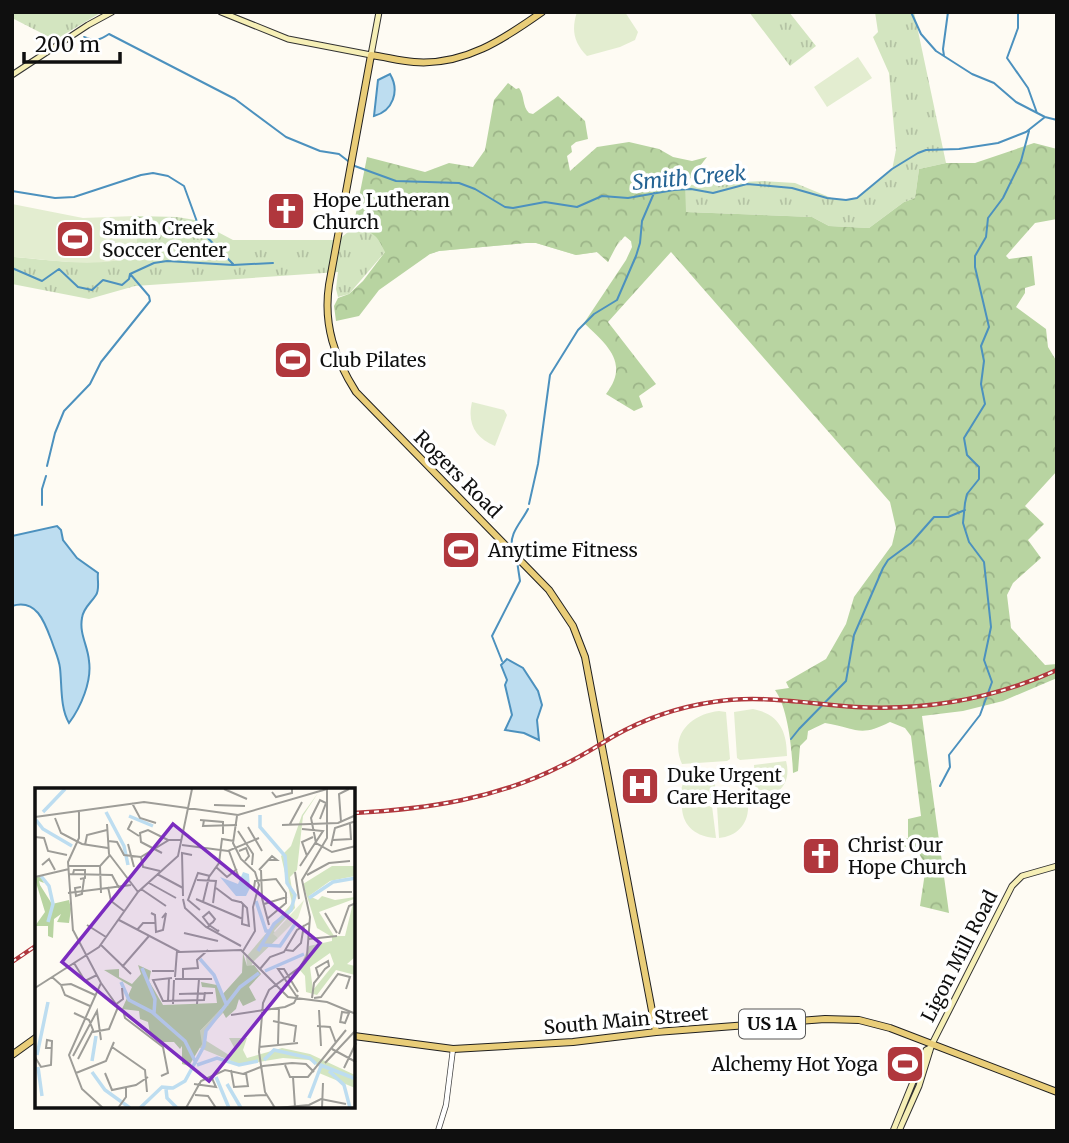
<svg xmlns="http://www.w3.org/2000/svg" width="1069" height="1143" viewBox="0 0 1069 1143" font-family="Merriweather,serif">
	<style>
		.grass { fill: url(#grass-tufts) }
		.forest { fill: url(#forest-crowns) }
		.pitch { fill: #e3edd0 }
		.water { fill: #bdddf0; stroke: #4c91be; stroke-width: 2 }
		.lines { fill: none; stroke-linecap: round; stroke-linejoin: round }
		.stream { stroke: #4c91be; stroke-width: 2 }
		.tertiary-casing { stroke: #424242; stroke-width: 6 }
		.secondary-casing { stroke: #313131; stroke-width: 7 }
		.primary-casing { stroke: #202020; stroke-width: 8 }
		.tertiary { stroke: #fff; stroke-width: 4.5 }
		.secondary { stroke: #f6efb6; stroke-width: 5 }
		.primary { stroke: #e9cd78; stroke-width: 6 }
		.rail-casing { stroke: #b0373d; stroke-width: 4.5 }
		.rail { stroke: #fff; stroke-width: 2; stroke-dasharray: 5; stroke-linecap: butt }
		.labels { text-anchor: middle; stroke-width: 7; stroke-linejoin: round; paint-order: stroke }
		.shield { fill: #fff; stroke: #575757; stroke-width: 2 }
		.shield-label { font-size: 18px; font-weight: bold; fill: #0f0f0f }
		.poi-label { font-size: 19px; fill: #0f0f0f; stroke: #fff; text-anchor: start }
		.street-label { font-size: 19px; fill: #0f0f0f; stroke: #fff }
		.water-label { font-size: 21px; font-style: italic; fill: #266494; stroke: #fff }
		.inset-river { fill: none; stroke: #bdddf0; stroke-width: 3.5 }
		.inset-road { fill: none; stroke: #9e9d98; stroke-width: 2 }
		.view { fill: #7b2cbf; fill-opacity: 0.15; stroke: #7b2cbf; stroke-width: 3.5 }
		.inset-edge { fill: none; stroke: #0f0f0f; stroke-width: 3.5 }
	</style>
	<defs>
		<pattern id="grass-tufts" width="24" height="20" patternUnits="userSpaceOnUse" patternTransform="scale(1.75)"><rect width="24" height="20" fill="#d3e5c0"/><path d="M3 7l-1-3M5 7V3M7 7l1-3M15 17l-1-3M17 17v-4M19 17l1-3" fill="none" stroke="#b4c3a4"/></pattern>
		<pattern id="forest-crowns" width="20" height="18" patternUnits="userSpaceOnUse" patternTransform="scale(1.75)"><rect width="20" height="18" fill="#b8d4a1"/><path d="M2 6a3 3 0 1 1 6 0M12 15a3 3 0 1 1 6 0" fill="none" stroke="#9db589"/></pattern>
	</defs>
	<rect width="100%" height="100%" fill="#fefbf3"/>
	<path class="grass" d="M12 12H102L55 40 12 18Z
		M749 12H789L816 46 790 66Z
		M875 12H914L946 163 919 169 915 198 904 202 869 228 829 226 812 217 686 212 631 241 625 236 613 250 608 262 597 252 576 255 536 243H525L439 251 430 254 385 252 349 294 338 297 336 289 338 272 135 286 89 299 12 284V252L15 257C50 260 103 268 137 255V225L135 216 177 217 195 220 233 240H338L353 228 371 232 672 186 762 181 795 183 834 199 846 200 857 198 892 170 896 150 889 73 873 37 878 32Z"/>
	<path class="forest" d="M508 83 516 89 519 88C525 96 522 106 529 113L533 114 558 96 585 121 588 139 576 142 571 146 572 152 567 156 570 171 597 147 629 142 659 149 673 157 692 161 707 157 685 185 686 212 812 217 829 226 869 228 904 202 915 198 919 169 946 163H975L1034 143 1057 149V219L1035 223 1006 256 1009 259 1032 256 1035 285 1025 288V293L1016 307 1046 329 1048 347 1057 362V471L1025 506 1044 524 1028 540 1041 558 1013 583 1007 595 1011 628 1045 665 1057 664V678L1003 701 963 711 922 716 949 913 920 906 926 866 917 850 887 844 908 838V819L921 816 911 736 905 728 890 722C859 738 857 728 825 723L808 731 807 739 800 746 798 771 793 773C792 749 788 708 775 690L789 688 786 682 826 659 846 624 854 597 892 545 896 528 890 502 671 252 608 322 656 384 639 396 643 407 634 411 606 394C630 363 607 345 584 323L626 260 632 247 631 241 625 236 619 241 608 262 597 252 576 255 536 243H526L439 251 430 254 379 290 359 316 336 321 334 306 338 298 349 294 363 281 385 252C376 233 373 232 353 228L367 157 425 172 449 163 473 167 485 150 494 100Z"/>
	<path class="pitch" d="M577 12H625L638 32 635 40 620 47 587 56C574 43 571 30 577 12Z
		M858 57 872 78 827 107 814 87Z
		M12 204 83 218 135 216 137 225V255C101 269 52 260 14 257Z
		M472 402 504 410 507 415 495 446C475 438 467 423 472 402Z
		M753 709C779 714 787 731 787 756L740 760 737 758 734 712Z
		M719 711 726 712 730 759 727 761 682 764C669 735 691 714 719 711Z
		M786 761C792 782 779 799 756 796L754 765Z
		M714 768 716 800 714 802 682 805C677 781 690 767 714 768Z
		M748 805C749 824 737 836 719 838L717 806Z
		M712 806 716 838C697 837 683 827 682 808Z"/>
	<path class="water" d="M390 74C400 91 393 111 374 116L378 80Z
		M57 526 61 530 63 540 77 558 98 573C97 580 100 589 96 595 91 603 83 608 82 618 79 634 88 646 89 661 92 681 81 707 69 723 60 708 62 685 60 668 59 659 55 651 52 642 45 623 37 598 12 606V536Z
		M507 659 523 668 538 691 542 705 537 720 539 740 524 733 505 730 512 715 505 685 507 680 501 665Z"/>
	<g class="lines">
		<path class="stream" d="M911 12 921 34 936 51 972 74 994 83 1016 102 1045 117 1057 120
			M1018 12V28L1007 58 1028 88 1037 113
			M84 37C95 42 100 40 109 34L235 99 286 137 320 151 339 154 348 161
			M944 56 943 49 948 12
			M352 165 396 181 459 183 475 189 505 207 513 208 545 202 577 207 602 196 628 198 674 190 691 189 713 193 747 184 792 188 827 198 846 200 857 198 892 169 918 153 926 150 959 149 998 143 1026 132 1045 117
			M12 191 55 198 74 197 141 175 153 173 168 176 184 186 200 230 233 264
			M12 268 42 281 59 269 78 287 92 290 103 280 122 285 129 279 130 274 154 263 167 261 233 265 273 263
			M47 466 55 433 64 411 90 384 101 362 150 301 149 296 131 275
			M529 504 538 464 550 375 578 330 594 314 617 300 636 256 640 243 642 221 654 193
			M42 505V489L46 476
			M512 549C509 533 521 523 528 509
			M502 661 492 636 520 581 517 561
			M791 739 799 729 846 681 854 635 883 568 888 560 911 543 934 517H948L965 510
			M940 786 950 767 949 755 980 715 992 682 984 660 991 627 984 562 969 542 963 523 965 503 967 494 979 479V467L967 455 964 438 985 404 981 384 984 361 981 346 989 327 975 267V256L986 237 988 218 1003 198 1021 161 1029 131"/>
		<g class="tertiary-casing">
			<path id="tertiary" d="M438 1131 446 1105 453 1049"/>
		</g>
		<g class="secondary-casing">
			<path id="secondary" d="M221 12 288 39 371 55 379 12
				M12 75 88 25 112 12
				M893 1131 926 1050 930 1048
				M899 1131 919 1086 932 1044 1012 886 1022 876 1057 866"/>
		</g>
		<g class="primary-casing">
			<path id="primary" d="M542 12C504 39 464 66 414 62 400 61 386 57 371 55L329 285C323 325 335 359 356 392L549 590 573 626 585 657 656 1032
				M354 1036 453 1049 573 1042 656 1032 825 1019 859 1020 890 1028 1057 1092
				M12 1055 37 1037"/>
		</g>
		<use href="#tertiary" class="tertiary"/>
		<use href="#secondary" class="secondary"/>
		<use href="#primary" class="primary"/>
		<g class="rail-casing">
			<path id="rail" d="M354 813C427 809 497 799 563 765 581 757 597 746 614 736 644 719 679 707 713 702 760 694 809 704 856 707 926 711 993 699 1057 670
				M12 962 37 945"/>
		</g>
		<use href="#rail" class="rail"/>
	</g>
	<defs>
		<g id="church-square" transform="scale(2.0125)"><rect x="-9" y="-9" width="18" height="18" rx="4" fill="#b0373d" stroke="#fff"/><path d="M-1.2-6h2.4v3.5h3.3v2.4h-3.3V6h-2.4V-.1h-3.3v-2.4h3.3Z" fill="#fff"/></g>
		<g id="stadium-square" transform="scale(2.0125)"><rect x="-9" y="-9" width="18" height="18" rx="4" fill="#b0373d" stroke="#fff"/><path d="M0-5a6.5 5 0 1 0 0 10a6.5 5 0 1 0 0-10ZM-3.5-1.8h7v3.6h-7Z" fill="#fff"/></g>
		<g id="hospital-square" transform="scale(2.0125)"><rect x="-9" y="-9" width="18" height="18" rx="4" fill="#b0373d" stroke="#fff"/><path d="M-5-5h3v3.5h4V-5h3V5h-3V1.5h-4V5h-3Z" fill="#fff"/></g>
	</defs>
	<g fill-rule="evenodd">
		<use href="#church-square" x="286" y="211"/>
		<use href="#stadium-square" x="75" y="239"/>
		<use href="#stadium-square" x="293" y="360"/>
		<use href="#stadium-square" x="461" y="550"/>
		<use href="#hospital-square" x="640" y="786"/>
		<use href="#church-square" x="821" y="856"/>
		<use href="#stadium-square" x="905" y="1064"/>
	</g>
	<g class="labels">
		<rect class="shield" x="739" y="1009.5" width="66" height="29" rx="5"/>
		<g class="shield-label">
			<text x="772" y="1030">US 1A</text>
		</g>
		<g class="poi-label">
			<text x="313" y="207">Hope Lutheran<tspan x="313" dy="22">Church</tspan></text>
			<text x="102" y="235">Smith Creek<tspan x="102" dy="22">Soccer Center</tspan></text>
			<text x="320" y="367">Club Pilates</text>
			<text x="488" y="557">Anytime Fitness</text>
			<text x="667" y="782">Duke Urgent<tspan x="667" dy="22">Care Heritage</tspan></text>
			<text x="848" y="852">Christ Our<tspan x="848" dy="22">Hope Church</tspan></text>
			<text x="878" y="1071" text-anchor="end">Alchemy Hot Yoga</text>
		</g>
		<g class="street-label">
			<text transform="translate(458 474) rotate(45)" y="7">Rogers Road</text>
			<text transform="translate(959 956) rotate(-63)" y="7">Ligon Mill Road</text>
			<text transform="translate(626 1020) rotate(-5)" y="7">South Main Street</text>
		</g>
		<g class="water-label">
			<text transform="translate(689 178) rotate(-5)" y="7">Smith Creek</text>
		</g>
	</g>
	<g transform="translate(35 788)">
		<rect width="320" height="320" fill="#fefbf3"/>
		<path d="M283 5 268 28 262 82 255 89 260 120 239 143 243 150 219 173 191 222 171 243 170 252 194 267 200 261 194 250H212L208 262 212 270 247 260 275 266 320 287V300L284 285 285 279 274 272 248 270 206 277 165 260 164 252 165 243 187 220 188 206 212 179 211 169 257 115 246 68 256 58 267 27ZM297 78H320V88L295 93 274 108 283 112 287 108 300 112 320 109V169L312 176 320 178V187L301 182 282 207 271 204 270 188 264 181 274 158 297 153V149L282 140 268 96ZM319 111 310 148H299L284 124ZM295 165 299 176 278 202 275 179Z" fill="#d3e5c0" fill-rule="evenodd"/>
		<path d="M5 87 9 95 4 93 5 97 17 116 34 112 36 121 34 135 22 134 26 126 19 131 18 150 13 148V138H0L10 124 0 91ZM208 165 212 178 219 177 226 186 214 199 221 212 208 218 204 211 201 221 191 230 186 221 165 243 167 256 154 278 147 276V258L145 261 139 254H125L115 245 113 234 105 231 104 223 87 221 97 199 69 182 84 181V189L97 196 106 186 103 177 116 183 114 193 128 217 182 215 180 200 167 199 166 194 182 197 189 211 188 206 207 185Z" fill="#b8d4a1"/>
		<path d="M269 112 263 130 243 150 238 146Z" fill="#e3edd0"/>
		<path d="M208 84 214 86 215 100 211 108H201L185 89 203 96Z" fill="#bdddf0"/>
		<path class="inset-river" d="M8 24 30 1M71 24 89 58 93 77M94 28 118 38M1 32 8 41 37 58M6 88 14 98 18 116 13 134M274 110 298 94 321 90M221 113 231 143H235M228 157 245 158 260 136M223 163 239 136 256 122 260 107 252 95 250 68 225 39V27M165 171 179 187 192 218M107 180 120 211 119 225M230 183 269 166M86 194 94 212 117 224 150 253 160 273M2 267 13 214M229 272 239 262 275 270 281 276M57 273 61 248M283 276 321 291M162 277 182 270 204 277 223 273M3 279 7 308M294 283 309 297 315 320M57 284 70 302 95 320M181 289 194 320M192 296 206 320M131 301 132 310 142 320M274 310 286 278M105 320 127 299 138 300 150 293 169 258 171 243 205 199 224 185"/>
		<path class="inset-road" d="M189 1 212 11M237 4 241 9 257 5V1M97 15 105 30 121 35M179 17 210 18M202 28 198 55 206 71 220 84 224 97 218 119 220 143 208 163M0 29 109 14 203 27 292 1M20 30 26 45 47 56 73 60M285 31 291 15 285 12 276 30 281 55 297 64 321 58M165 32 188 34V46M169 32 168 38 202 37M97 33 93 41 104 48M306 34 304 6 314 1M72 36 74 66 103 104M255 36 267 14M247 37 303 35 321 27M213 39 227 63M203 43 218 66 217 77M0 49 9 50 13 63 32 67M298 52 316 51 315 36M73 53 82 54 89 67 106 69M93 56 99 79M50 57 52 47 72 42M147 57 193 63 224 50M296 58 300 40 321 33M194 63 204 90M204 63 211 60 214 68 210 73M127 65 106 54 105 45 113 42 133 52M272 68 267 54 278 49M7 77 14 71 20 82M34 78H65M265 78 288 43 267 41M181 79 192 89 202 81M224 82 237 68 242 72H233M226 82 227 110 234 137M125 83 108 79 106 69 134 52H147M260 84 264 111M34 86 77 87 84 100M38 86 39 82H50V90L45 91M122 86 148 100M272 87 294 75 315 73M0 89 34 81M162 92 181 93 178 115M114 95 141 110M46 99 40 100 41 108 47 106 49 91M73 99 76 113 89 123M181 100 197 112 205 114H206L212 120 214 138 207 136 208 116M219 100 220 93 241 91 251 105V115L232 131M106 101 131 118M292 104H317M33 105 96 97M66 105 65 78 75 67M148 108 147 65 157 67M148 111 150 120 171 139 206 158M161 111 208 131M168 114 174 89 184 75 187 51 199 53M229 116 252 109M165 122 153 112 163 85 175 88M116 125 120 127 121 144 128 142 131 125 127 130M290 125 302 145M84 132 145 164 206 162 253 209 292 214 321 226M52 137 71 149M173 140 174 137 178 134 180 131 174 124 168 129 174 137 183 143 184 142M38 142 66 195 34 267 47 301 68 320M102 142 108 135H120M38 143 33 74 44 50V24M149 145 183 153M304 146 314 118 321 115M274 151 302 148M66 157 96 186M251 162 258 163 266 155 269 137M39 175 50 193 62 187M87 179 114 148M225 181 235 169 249 164 262 142 274 135M117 183H139M17 189 26 197 36 196 60 207M140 189 142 163M137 190 118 192 128 213 169 212 170 204M148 190V181L163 180 162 172 173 162M140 191H177M66 195 83 219M26 197 30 207 55 218M0 200 64 159 103 104 143 68 157 1M144 206 178 205M262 209 243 181H249L263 204M277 210 279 195 284 189 290 181 294 178 293 173 281 180 284 190M279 210 286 209 303 186 315 189 311 201M133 213 134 190M138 216 139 192M162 216 164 191M80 217 88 211 87 200M88 222 90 230 128 259 133 285 126 288M284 222 286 258M39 225 54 232 58 242 43 271M196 227 250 219 259 215 263 207M238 233 261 238 259 254M305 235 307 224 314 225 310 235 306 234M282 238 295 239 301 255M58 244 74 241 83 219M243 256 244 219M77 259 110 282 112 304M224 259 263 255M297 261 321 274M38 268 62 223 66 252M0 269 6 279 16 277 17 253 12 252 11 260H17M290 275 321 242M250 277 255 289H273L311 242M309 280 321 255M196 282 199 299 213 298 211 285M41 285 71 273 79 254M70 285 77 302 101 297 113 289M258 289 260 319M159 296 181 299 176 288M160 307 173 308 181 320M209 308 232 307M83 320 91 309V299M151 320 166 293 190 282 208 286 228 278 257 275 271 276 279 284M240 320 230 304 224 264 228 215 234 202 265 179 272 168 275 129 267 92 292 50V1M242 320 274 317 286 311 311 316M287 320 288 295"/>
		<path class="view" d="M138 36 285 155 174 293 27 174Z"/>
		<rect width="320" height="320" class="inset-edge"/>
	</g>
	<rect width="1069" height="1143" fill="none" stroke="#0f0f0f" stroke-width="28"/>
	<path d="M24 52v10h96v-10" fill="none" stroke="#0f0f0f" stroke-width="3.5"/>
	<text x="35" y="52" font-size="21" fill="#0f0f0f" stroke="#ffffff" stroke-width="5" paint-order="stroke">200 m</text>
</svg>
